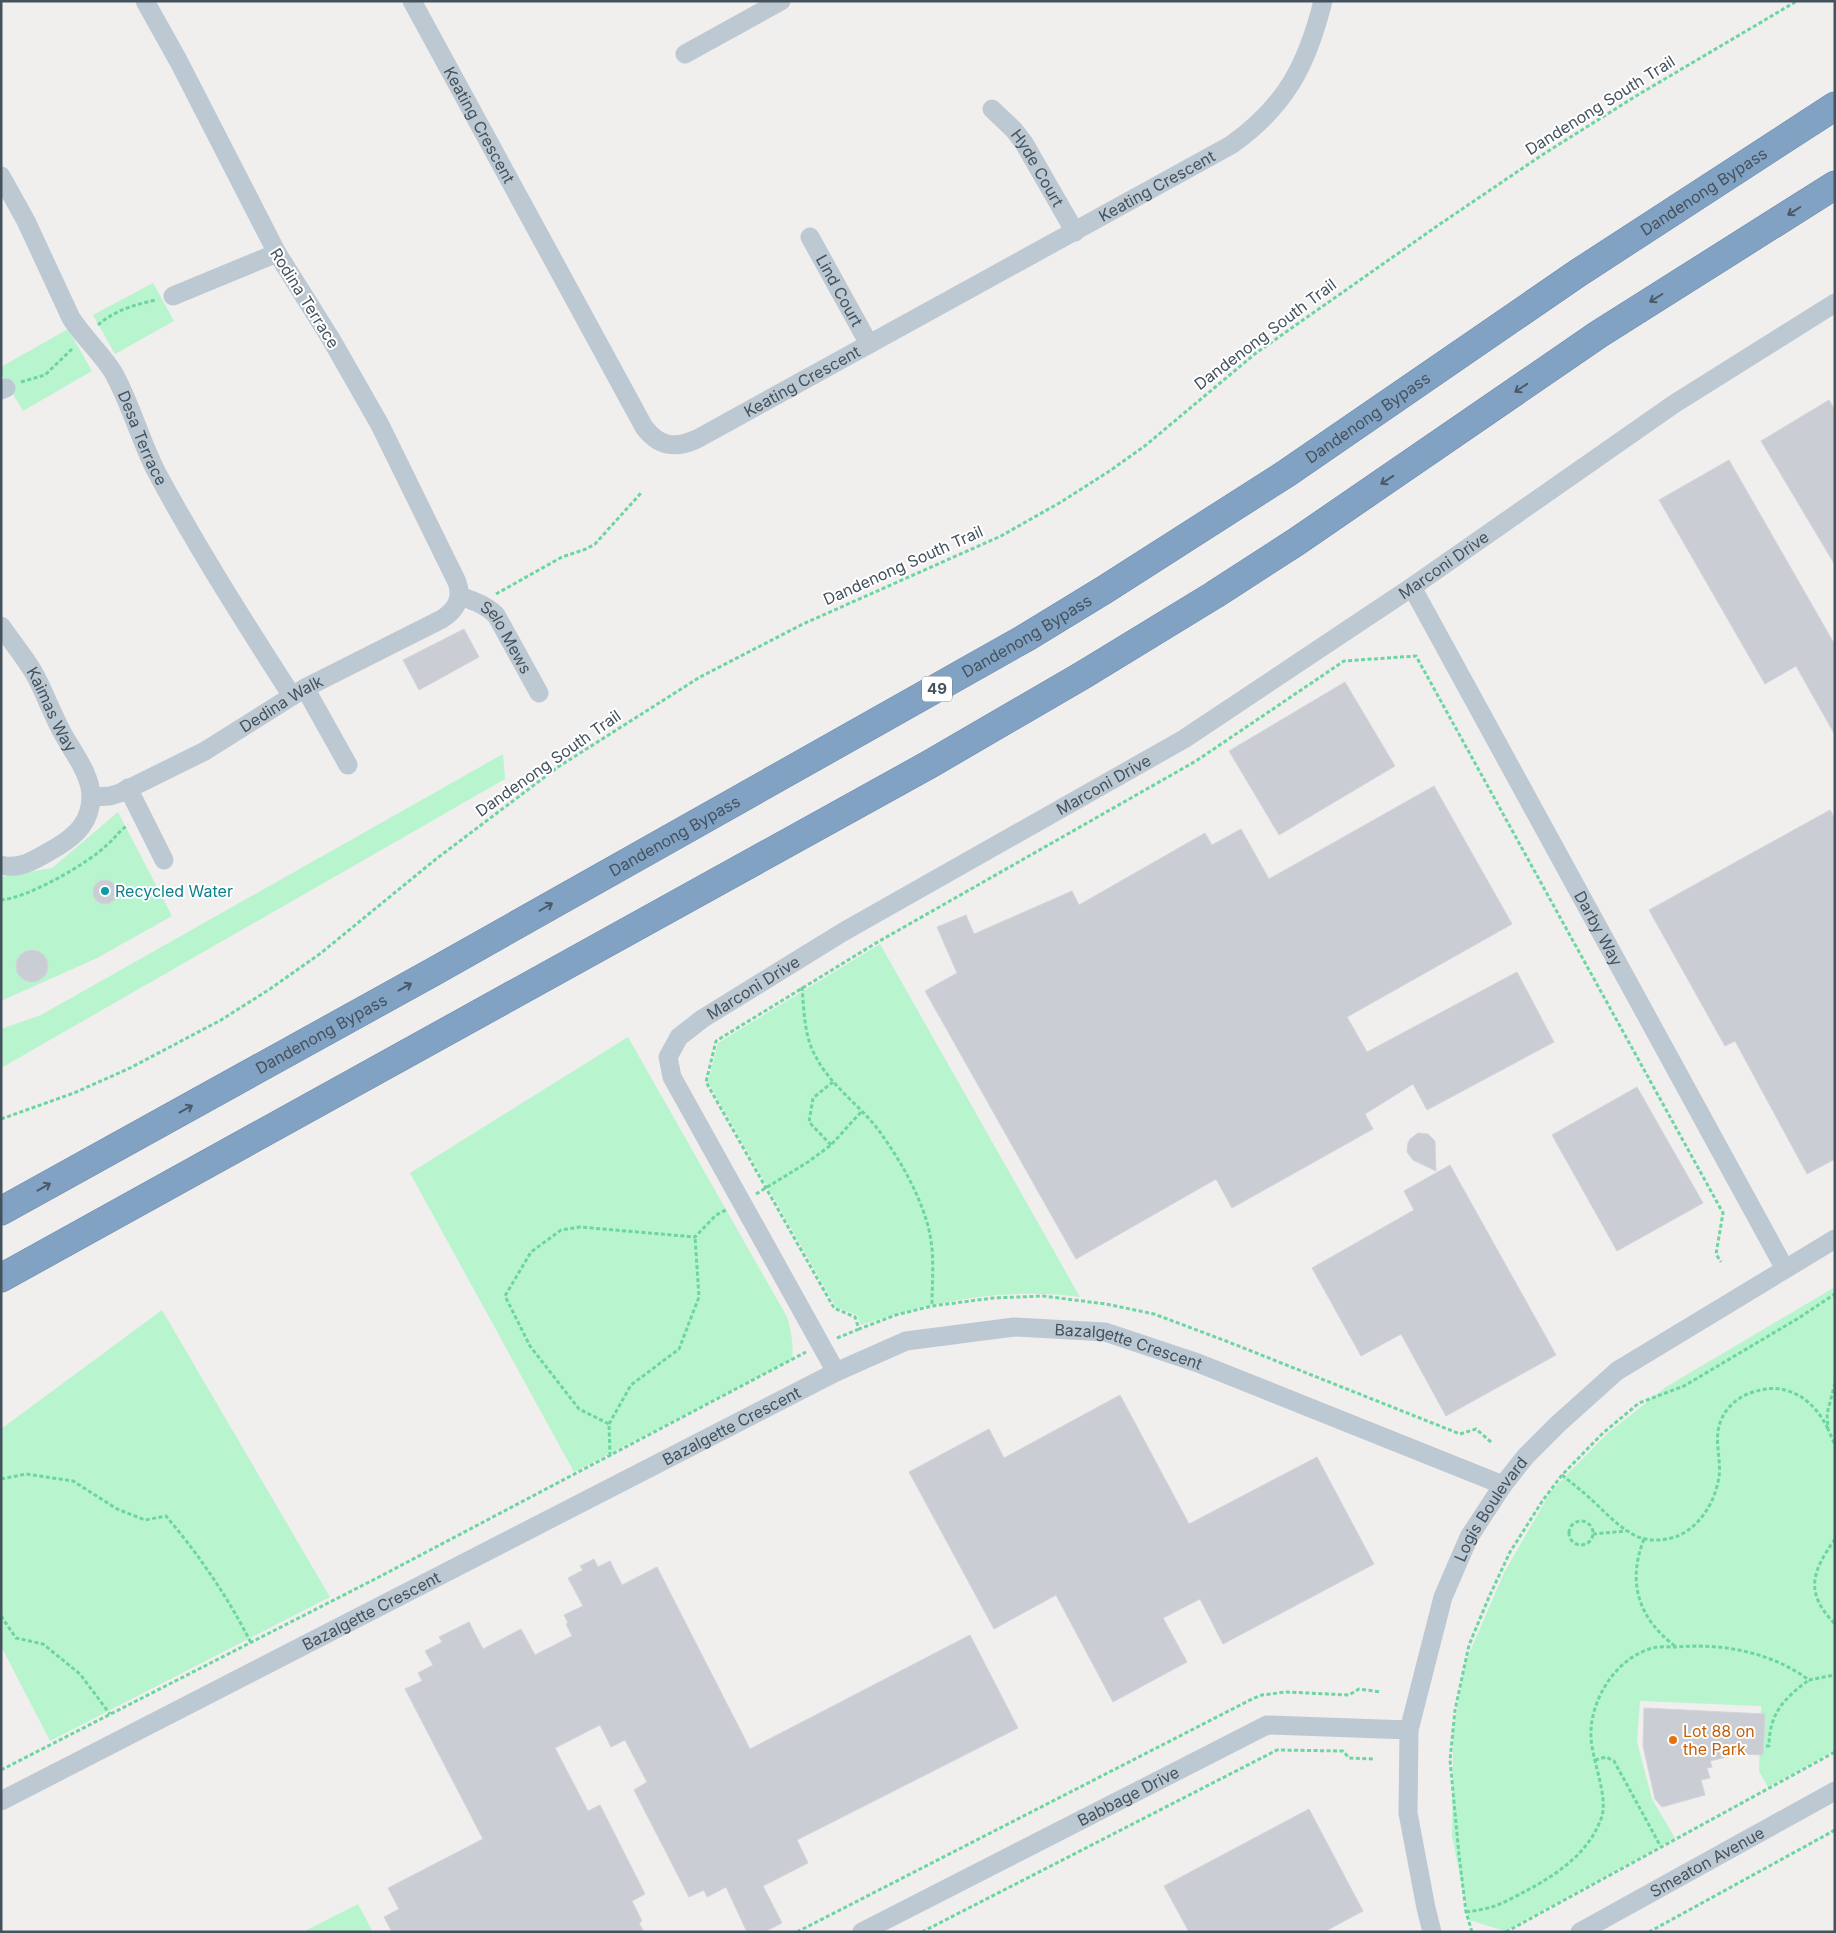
<svg xmlns="http://www.w3.org/2000/svg" width="1836" height="1933" viewBox="0 0 1836 1933" font-family="Inter,sans-serif">
	<style>
		.green { fill: #b8f4ce }
		.building { fill: #cacdd4; stroke: #d2d5db }
		.lines { fill: none; stroke-linecap: round; stroke-linejoin: round }
		.highway-casing { stroke: #6c8caf; stroke-width: 29 }
		.path { stroke: #6cd6a1; stroke-width: 3; stroke-dasharray: 4 2.5; stroke-linecap: butt }
		.minor { stroke: #bdc9d2; stroke-width: 19 }
		.highway { stroke: #81a2c3; stroke-width: 28 }
		.oneway { stroke: #4a5a68 }
		.culture-dot { fill: #0f9aa8; stroke: #fff; stroke-width: 2 }
		.food-dot { fill: #e8710a; stroke: #fff; stroke-width: 2 }
		.labels { text-anchor: middle; stroke-width: 4; stroke-linejoin: round; paint-order: stroke }
		.shield { fill: #fff; stroke: #7c868e; stroke-width: 1 }
		.shield-label { font-size: 15px; font-weight: bold; fill: #44525e }
		.street-label { font-size: 16px; fill: #44525e; stroke: #fff }
		.culture-label { font-size: 16px; fill: #0d838f; stroke: #fff; text-anchor: start }
		.food-label { font-size: 16px; fill: #c56008; stroke: #fff; text-anchor: start }
	</style>
	<rect width="100%" height="100%" fill="#f1eeee"/>
	<path class="green" d="M153 283 174 321 115 354 93 315Z
		M68 329 92 371 23 411 1 374V367Z
		M503 754 505 779 1 1068V1029L41 1015Z
		M118 812 172 916 97 958 1 1001V877L52 868Z
		M880 944 1080 1297C1005 1287 933 1301 861 1325L857 1315 836 1307 708 1082 718 1043Z
		M628 1037 787 1317C791 1331 794 1344 792 1359L574 1472 410 1173Z
		M1835 1287V1750L1768 1787 1759 1771 1761 1706 1640 1701 1637 1742 1652 1799 1675 1838 1505 1931 1469 1920 1452 1836 1453 1734 1465 1663 1504 1573 1551 1491 1608 1433 1666 1387Z
		M162 1310 330 1597 50 1741 1 1646V1429Z
		M358 1904 373 1932H303Z"/>
	<path class="building" d="M1829 400 1835 410V565L1761 441Z
		M1729 460 1835 645V735L1796 666 1765 684 1659 500Z
		M464 629 479 657 419 690 403 660Z
		M1345 682 1395 766 1279 835 1229 751Z
		M1434 786 1512 924 1347 1017 1367 1052 1517 972 1554 1042 1427 1110 1413 1084 1365 1114 1373 1129 1232 1208 1216 1179 1076 1259 925 991 957 973 937 927 966 915 974 934 1072 891 1079 905 1205 833 1212 845 1241 829 1269 879Z
		M1830 810 1835 819V1159L1807 1174 1735 1041 1725 1046 1649 910Z
		M93 892a12 12 0 1 1 24 0a12 12 0 1 1-24 0Z
		M16 966a16 16 0 1 1 32 0a16 16 0 1 1-32 0Z
		M1637 1087 1703 1203 1617 1251 1552 1135Z
		M1418 1133 1428 1134 1435 1141 1436 1171 1413 1160 1407 1152 1408 1143 1410 1139Z
		M1450 1165 1556 1355 1446 1416 1401 1334 1361 1356 1312 1268 1414 1210 1404 1191Z
		M1120 1395 1189 1524 1317 1457 1374 1564 1223 1644 1200 1599 1163 1618 1187 1662 1113 1702 1056 1595 994 1629 909 1472 989 1429 1004 1458Z
		M594 1559 598 1567 610 1561 622 1585 657 1567 750 1749 970 1635 1018 1728 797 1840 808 1863 763 1886 782 1923 764 1932H747L726 1887 707 1897 704 1890 689 1897 634 1790 647 1782 625 1740 611 1747 600 1725 555 1748 588 1811 600 1805 645 1894 632 1901 642 1921 639 1923 644 1932H392L384 1917 399 1909 388 1888 483 1839 405 1689 422 1681 418 1673 433 1665 425 1651 442 1642 439 1637 469 1622 483 1649 521 1629 535 1655 572 1636 566 1624 568 1623 564 1615 583 1606 568 1578 583 1570 580 1566Z
		M1644 1708 1765 1714 1763 1755 1739 1754 1710 1761 1712 1767 1707 1768 1710 1778 1701 1780 1705 1795 1662 1807 1655 1799 1643 1746Z
		M1309 1809 1363 1911 1324 1932H1189L1164 1886Z"/>
	<g class="lines">
		<g class="highway-casing">
			<g id="highway">
				<path id="s14" d="M1 1211 433 972 1027 637 1104 590 1287 473 1578 273 1835 106"/>
				<path d="M1 1278 930 764 1083 675 1214 595 1296 542 1599 334 1835 185"/>
			</g>
		</g>
		<path class="path" d="M98 325C115 310 134 305 156 300
			M21 382 45 375 73 348
			M496 594 562 557 586 549 595 544 641 493
			M1 900C28 898 89 863 108 844 115 838 119 831 128 825
			M802 987C804 1010 804 1037 816 1057 831 1087 864 1108 882 1135 902 1163 921 1197 929 1230 935 1255 932 1281 932 1306
			M1 1119 74 1093 130 1068 221 1020 270 989 321 953 436 859 558 767 700 677 803 624 1001 536 1061 502 1111 470 1146 445 1256 353 1440 224 1542 155 1636 96 1797 1
			M831 1145 809 1122 813 1098 834 1081
			M756 1194 808 1162 831 1145 861 1112
			M837 1338 859 1329
			M1835 1383 1827 1414 1828 1429 1835 1445
			M609 1424 631 1385 679 1349 699 1297 695 1237
			M1491 1442 1476 1429 1460 1434 1226 1341 1154 1314 1106 1304 1043 1296 993 1298 932 1306 896 1315 859 1329 855 1317 834 1308 706 1082 716 1041 876 943 1196 761 1344 661 1416 656 1723 1213 1716 1254 1721 1262
			M610 1456 609 1424 579 1409 530 1346 505 1296 531 1252 561 1230 580 1227 695 1237 716 1215 726 1210
			M1562 1475C1572 1483 1582 1491 1592 1500 1606 1513 1618 1527 1636 1536 1649 1542 1667 1541 1680 1535 1702 1524 1715 1501 1719 1477 1721 1462 1716 1446 1718 1432 1720 1413 1734 1399 1750 1393 1763 1389 1775 1386 1788 1391 1806 1396 1820 1412 1828 1429
			M1 1479 26 1474 73 1481 117 1509 145 1520 166 1516C199 1555 228 1597 251 1643
			M1569 1533a12 12 0 1 1 24 0a12 12 0 1 1-24 0Z
			M1593 1534 1626 1531
			M1644 1539C1627 1582 1638 1618 1675 1646
			M1835 1539C1812 1572 1804 1592 1835 1624
			M1 1616 16 1638 43 1644 80 1674 110 1714
			M1766 1746H1769C1769 1714 1784 1698 1809 1680
			M1595 1760 1606 1757 1614 1761 1661 1847
			M1 1770 379 1577 806 1352
			M1466 1912C1475 1911 1484 1909 1492 1907 1504 1903 1516 1896 1526 1891 1557 1874 1588 1854 1601 1819 1610 1796 1589 1756 1591 1730 1593 1695 1618 1657 1653 1648 1660 1646 1669 1647 1676 1647 1722 1643 1771 1652 1809 1680L1835 1675
			M797 1932 1252 1699 1262 1695 1286 1692 1349 1695 1359 1689 1381 1692
			M922 1932 1277 1750 1343 1751 1349 1758 1373 1759
			M1472 1932 1466 1912 1459 1855 1450 1760 1455 1710 1469 1645 1489 1597 1510 1552 1543 1500 1562 1475 1602 1434 1639 1403 1684 1386 1797 1319 1835 1294
			M1506 1932 1835 1752
			M1649 1932 1835 1830"/>
		<g class="minor">
			<path id="s1" d="M412 1 644 427C659 447 675 449 697 439L1231 145C1286 106 1307 65 1323 1"/>
			<path d="M685 54 781 1"/>
			<path id="s2" d="M992 109 1014 130 1024 143 1075 232"/>
			<path id="s3" d="M1 176 26 221 71 318C84 338 101 353 113 372 131 404 140 440 157 473 198 549 245 623 292 696"/>
			<path id="s4" d="M810 237 869 344"/>
			<path d="M173 296 277 253"/>
			<path d="M1 390 6 388"/>
			<path id="s5" d="M1412 587 1785 1269"/>
			<path id="s6" d="M460 596C474 601 486 605 496 615L539 693"/>
			<path id="s7" d="M1 626C12 642 24 656 34 673 45 693 52 714 63 734 73 752 91 775 91 796 91 821 77 835 57 847 41 856 21 871 1 865"/>
			<path d="M305 688 348 765"/>
			<path d="M128 788 164 860"/>
			<path id="s8" d="M91 797 110 796 120 793 205 751 305 688 442 619C456 610 463 598 457 582L380 425 331 339 277 253 179 62 145 1"/>
			<path id="s9" d="M836 1372 672 1077 668 1057 679 1037 702 1019 843 932 1184 739 1412 587 1674 404 1835 303"/>
			<path id="s10" d="M1 1801 836 1372 906 1341 1014 1327 1105 1332 1198 1363 1503 1485"/>
			<path id="s11" d="M862 1932 1267 1725 1409 1730"/>
			<path id="s12" d="M1432 1932 1426 1908 1408 1813 1409 1730 1443 1597 1469 1537 1503 1485 1526 1456 1558 1424 1617 1371 1835 1239"/>
			<path id="s13" d="M1580 1932 1835 1791"/>
		</g>
		<use href="#highway" class="highway"/>
	</g>
	<defs><path id="oneway-shaft" d="M-6 0H5M1.5-3L5.5 0L1.5 3" fill="none" stroke-width="1.6" stroke-linecap="round" stroke-linejoin="round" transform="scale(1.25)"/></defs>
	<g class="oneway">
		<use href="#oneway-shaft" transform="translate(1794 211) rotate(148)"/>
		<use href="#oneway-shaft" transform="translate(1656 298) rotate(148)"/>
		<use href="#oneway-shaft" transform="translate(1521 388) rotate(146)"/>
		<use href="#oneway-shaft" transform="translate(1387 480) rotate(146)"/>
		<use href="#oneway-shaft" transform="translate(546 907) rotate(-30)"/>
		<use href="#oneway-shaft" transform="translate(405 987) rotate(-29)"/>
		<use href="#oneway-shaft" transform="translate(186 1109) rotate(-29)"/>
		<use href="#oneway-shaft" transform="translate(44 1187) rotate(-29)"/>
	</g>
	<circle class="culture-dot" cx="105" cy="891" r="5"/>
	<circle class="food-dot" cx="1673" cy="1740" r="5"/>
	<g class="labels">
		<rect class="shield" x="922" y="676.5" width="30" height="25" rx="4"/>
		<g class="shield-label">
			<text x="937" y="694">49</text>
		</g>
		<g class="street-label">
			<text transform="translate(1600 105) rotate(-32)" y="6">Dandenong South Trail</text>
			<text dy="6" stroke="none"><textPath href="#s1" startOffset="141">Keating Crescent</textPath></text>
			<text dy="6" stroke="none"><textPath href="#s2" startOffset="75">Hyde Court</textPath></text>
			<text dy="6" stroke="none"><textPath href="#s1" startOffset="1070">Keating Crescent</textPath></text>
			<text dy="6" stroke="none"><textPath href="#s14" startOffset="1986">Dandenong Bypass</textPath></text>
			<text dy="6" stroke="none"><textPath href="#s4" startOffset="61">Lind Court</textPath></text>
			<text transform="translate(305 298) rotate(58)" y="6">Rodina Terrace</text>
			<text transform="translate(1265 334) rotate(-37)" y="6">Dandenong South Trail</text>
			<text dy="6" stroke="none"><textPath href="#s1" startOffset="665">Keating Crescent</textPath></text>
			<text dy="6" stroke="none"><textPath href="#s14" startOffset="1581">Dandenong Bypass</textPath></text>
			<text dy="6" stroke="none"><textPath href="#s3" startOffset="299">Desa Terrace</textPath></text>
			<text dy="6" stroke="none"><textPath href="#s9" startOffset="1280">Marconi Drive</textPath></text>
			<text transform="translate(903 565) rotate(-24)" y="6">Dandenong South Trail</text>
			<text dy="6" stroke="none"><textPath href="#s14" startOffset="1176">Dandenong Bypass</textPath></text>
			<text dy="6" stroke="none"><textPath href="#s6" startOffset="65">Selo Mews</textPath></text>
			<text dy="6" stroke="none"><textPath href="#s8" startOffset="214">Dedina Walk</textPath></text>
			<text dy="6" stroke="none"><textPath href="#s7" startOffset="98">Kaimas Way</textPath></text>
			<text transform="translate(548 763) rotate(-35)" y="6">Dandenong South Trail</text>
			<text dy="6" stroke="none"><textPath href="#s9" startOffset="875">Marconi Drive</textPath></text>
			<text dy="6" stroke="none"><textPath href="#s14" startOffset="771">Dandenong Bypass</textPath></text>
			<text dy="6" stroke="none"><textPath href="#s5" startOffset="389">Darby Way</textPath></text>
			<text dy="6" stroke="none"><textPath href="#s9" startOffset="470">Marconi Drive</textPath></text>
			<text dy="6" stroke="none"><textPath href="#s14" startOffset="366">Dandenong Bypass</textPath></text>
			<text dy="6" stroke="none"><textPath href="#s10" startOffset="1241">Bazalgette Crescent</textPath></text>
			<text dy="6" stroke="none"><textPath href="#s10" startOffset="821">Bazalgette Crescent</textPath></text>
			<text dy="6" stroke="none"><textPath href="#s12" startOffset="442">Logis Boulevard</textPath></text>
			<text dy="6" stroke="none"><textPath href="#s10" startOffset="416">Bazalgette Crescent</textPath></text>
			<text dy="6" stroke="none"><textPath href="#s11" startOffset="299">Babbage Drive</textPath></text>
			<text dy="6" stroke="none"><textPath href="#s13" startOffset="145">Smeaton Avenue</textPath></text>
		</g>
		<g class="culture-label">
			<text x="115" y="897">Recycled Water</text>
		</g>
		<g class="food-label">
			<text x="1683" y="1737">Lot 88 on<tspan x="1683" dy="18">the Park</tspan></text>
		</g>
	</g>
	<rect width="1836" height="1933" fill="none" stroke="#44525e" stroke-width="5"/>
</svg>
